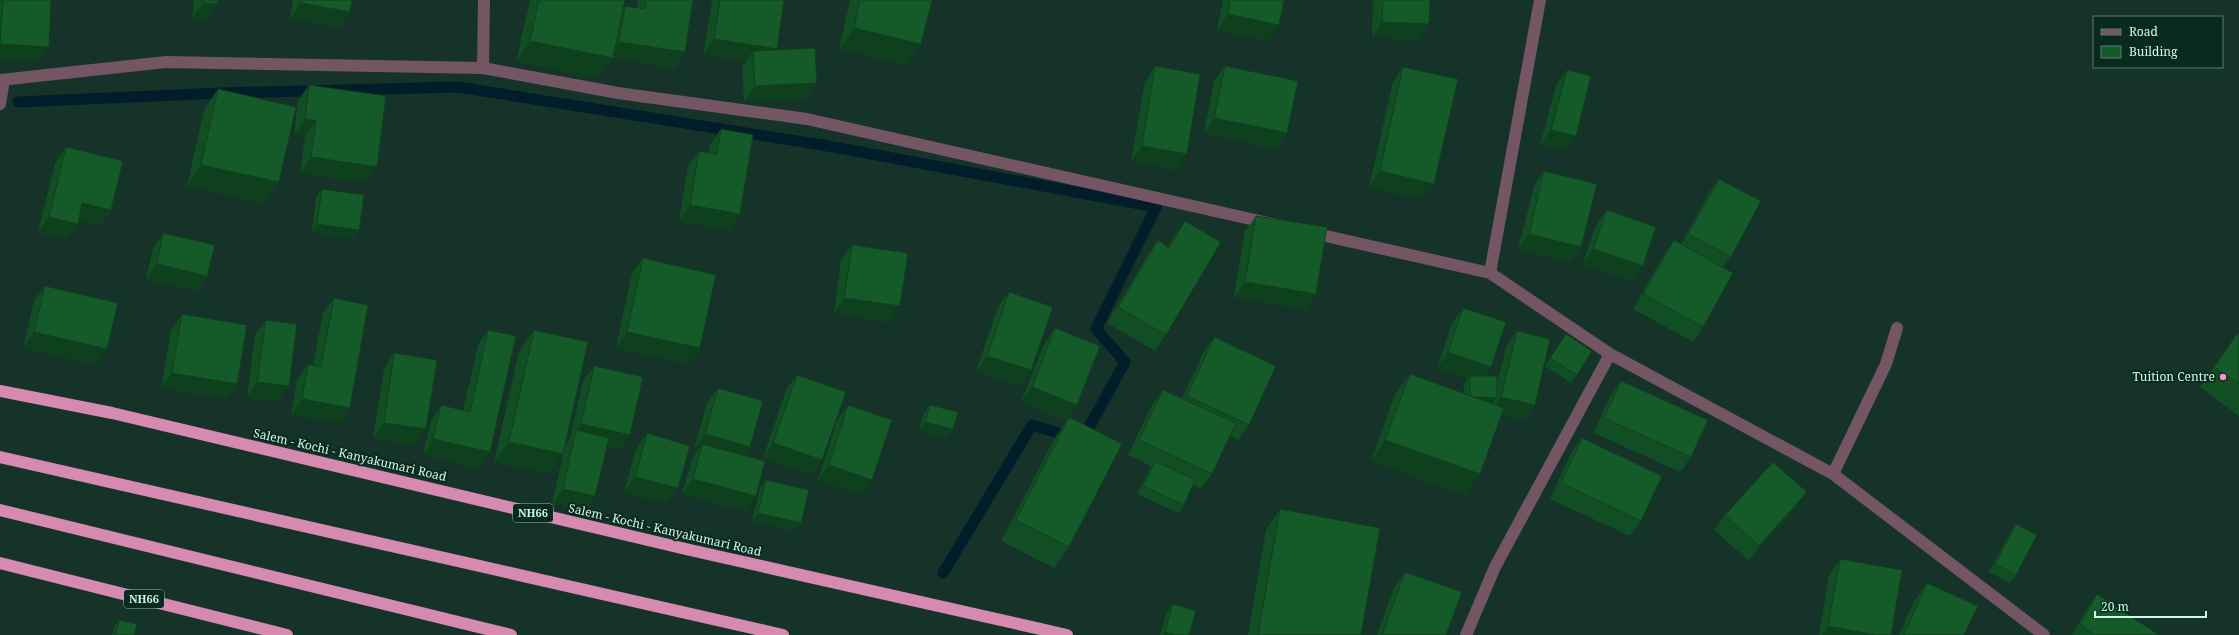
<svg xmlns="http://www.w3.org/2000/svg" width="2239" height="635" viewBox="0 0 2239 635" font-family="'Noto Serif',serif">
	<style>
		.lines { fill: none; stroke-linecap: round; stroke-linejoin: round }
		.stream { stroke: #011d29; stroke-width: 11 }
		.minor { stroke: #745564; stroke-width: 12 }
		.highway { stroke: #d68aaf; stroke-width: 12 }
		.wall { fill: #124e24 }
		.shaded-wall { fill: #0f401d }
		.building { fill: #155b2a; stroke: #0f401d }
		.poi-dot { fill: #fb8fc6; stroke: #0a291f; stroke-width: 1.5 }
		.labels { text-anchor: middle; stroke-width: 4; stroke-linejoin: round; paint-order: stroke }
		.shield { fill: #0a291f; stroke: #93bbac; stroke-width: 1 }
		.shield-label { font-size: 11px; font-weight: bold; fill: #cefae9 }
		.poi-label { font-size: 12px; fill: #cefae9; stroke: #0a291f; text-anchor: end }
		.street-label { font-size: 12px; fill: #cefae9; stroke: #0a291f }
	</style>
	<rect width="100%" height="100%" fill="#153329"/>
	<g class="lines">
		<path class="stream" d="M18 102 221 93 458 87 828 146 1156 207 1096 329 1125 362 1082 440 1032 425 943 573"/>
		<path class="minor" d="M483 68 484 0
			M0 80 166 62 483 68 618 93 807 119 1490 273 1610 354 1833 474 2044 635
			M0 104 4 80
			M1490 273 1540 0
			M1833 474 1886 364 1897 328
			M1466 635 1495 567 1610 354"/>
		<path class="highway" d="M0 391 112 413 690 550 1067 635
			M0 457 783 635
			M0 510 511 635
			M0 563 287 635"/>
	</g>
	<path class="wall" d="M0 0H51L38 62 0 60Z
		M194 0H218L206 20 192 18Z
		M293 0H352L350 12 340 27 290 19Z
		M530 0H625L624 8 625 6 637 8 638 0H693L685 52 674 68 613 58 598 79 516 61Z
		M713 0H784L777 49 776 50 806 98 744 101 742 67 746 61 703 55 712 1Z
		M850 0H932L907 65 839 49Z
		M1223 0H1284L1268 40 1217 30Z
		M1373 0H1430L1429 24 1418 40 1372 37Z
		M1155 66 1187 154 1177 170 1131 161 1145 82Z
		M1225 66 1276 149 1204 133 1214 81Z
		M1403 67 1423 199 1369 187 1393 82Z
		M1567 70 1576 136 1565 151 1540 145 1556 85Z
		M309 85 367 182 300 173 305 136 294 135 298 101Z
		M218 89 264 203 187 186 204 110Z
		M721 129 740 214 729 229 679 221 688 166 699 151 709 153 710 145Z
		M66 147 111 210 100 225 79 220 67 239 38 232 55 163Z
		M1544 171 1581 247 1571 262 1518 249 1534 186Z
		M1719 179 1731 257 1723 267 1703 327 1693 342 1633 309 1663 256 1674 240 1681 244 1708 194Z
		M322 189 353 239 312 232 316 197Z
		M1607 210 1632 281 1582 265 1596 225Z
		M1256 216 1316 294 1305 309 1234 297 1245 231Z
		M1185 221 1166 335 1155 351 1107 323 1147 256 1158 240 1168 247 1174 237Z
		M163 233 207 276 197 291 146 279 153 248Z
		M852 245 900 306 889 322 834 313 841 260Z
		M643 258 700 348 689 364 616 348 632 273Z
		M45 286 97 365 23 348 34 301Z
		M1009 292 1020 386 976 371 998 307Z
		M334 298 350 408 340 423 291 414 297 380 308 364 313 366 323 313Z
		M1463 308 1484 376 1497 385 1506 347 1517 331 1535 405 1524 421 1501 415 1480 474 1465 495 1371 461 1395 394 1410 374 1464 393V384L1468 378 1437 368 1452 323Z
		M182 314 237 384 226 399 161 388 171 330Z
		M266 320 278 401 247 397 255 335Z
		M1055 328 1066 420 1021 402 1044 344Z
		M488 330 479 468 423 455 431 421 441 405 463 411 478 345Z
		M534 330 549 474 494 462 519 351Z
		M1566 334 1577 375 1571 383 1545 366Z
		M2237 334 2239 335V416L2200 387Z
		M1214 337 1249 425 1238 440 1230 436 1212 474 1201 489 1193 485 1184 505 1178 513 1137 494 1151 466 1128 455 1152 405 1163 390 1182 399 1203 353Z
		M394 353 415 445 373 438 384 369Z
		M594 366 619 450 607 447 595 496 585 512 552 504 565 446 570 438 583 381Z
		M797 375 822 460 811 475 763 458 786 390Z
		M1621 381 1691 457 1680 472 1594 433 1610 396Z
		M718 388 750 447 744 456 756 496 745 511 682 494 692 460 698 450 694 449 707 403Z
		M848 405 861 495 818 480 837 421Z
		M930 405 948 438 919 430 924 413Z
		M1069 417V547L1054 568 1001 541 1055 438Z
		M647 433 678 488 667 503 624 492 636 449Z
		M1582 438 1641 521 1630 536 1550 499 1571 453Z
		M766 480 795 531 752 521 760 488Z
		M1796 508 1749 561 1714 530 1725 515Z
		M1280 509 1361 635H1248L1266 530Z
		M2016 524V575L2010 583 1989 572 2010 533Z
		M1840 559 1891 635H1819L1829 575Z
		M1405 572 1446 635H1377L1394 587Z
		M1927 583 1964 635H1899L1913 603Z
		M2097 594 2159 635H2072L2086 610Z
		M1173 604 1189 635H1160L1167 612Z
		M119 620 134 635H112L114 628Z"/>
	<path class="shaded-wall" d="M203 3 217 4 206 20 192 18Z
		M301 3 350 12 340 27 290 19Z
		M1228 14 1279 25 1268 40 1217 30Z
		M1382 22 1429 24 1418 40 1372 37Z
		M854 28 921 44 907 65 839 49Z
		M714 39 777 49 766 64 753 51 746 61 703 55Z
		M530 41 613 58 598 79 516 61Z
		M619 42 685 52 674 68 609 57Z
		M0 44 49 47 38 62 0 60Z
		M817 83 806 98 744 101 755 86Z
		M1214 118 1287 133 1276 149 1204 133Z
		M305 119 316 121 305 136 294 135Z
		M1551 130 1576 136 1565 151 1540 145Z
		M1142 146 1187 154 1177 170 1131 161Z
		M311 157 377 167 367 182 300 173Z
		M201 165 279 182 264 203 187 186Z
		M1380 171 1434 184 1423 199 1369 187Z
		M82 203 111 210 100 225 72 218Z
		M690 205 740 214 729 229 679 221Z
		M49 217 78 224 67 239 38 232Z
		M317 224 359 230 353 239 312 232Z
		M1529 234 1581 247 1571 262 1518 249Z
		M1593 249 1643 266 1632 281 1582 265Z
		M157 264 207 276 197 291 146 279Z
		M1245 282 1316 294 1305 309 1234 297Z
		M844 298 900 306 889 322 834 313Z
		M34 332 107 349 97 365 23 348Z
		M627 332 700 348 689 364 616 348Z
		M1448 352 1491 367 1480 382 1470 376 1468 378 1437 368Z
		M987 356 1031 370 1020 386 976 371Z
		M172 373 237 384 226 399 161 388Z
		M257 382 289 386 278 401 247 397Z
		M1032 387 1077 405 1066 420 1021 402Z
		M1470 397 1497 398 1491 406Z
		M1501 397 1535 405 1524 421 1490 413Z
		M302 399 350 408 340 423 291 414Z
		M925 422 953 429 948 438 919 430Z
		M384 423 426 429 415 445 373 438Z
		M581 424 630 435 619 450 574 440 576 431Z
		M705 434 750 447 740 462 702 444 698 450 694 449Z
		M433 439 490 452 479 468 423 455Z
		M1385 440 1480 474 1465 495 1371 461Z
		M509 442 563 454 549 474 494 462Z
		M773 443 822 460 811 475 763 458Z
		M829 465 872 480 861 495 818 480Z
		M635 477 678 488 667 503 624 492Z
		M693 479 756 496 745 511 682 494Z
		M563 489 595 496 585 512 552 504Z
		M1807 492 1796 508 1749 561 1759 546Z
		M758 513 801 523 795 531 752 521Z
		M1828 626 1875 635H1822Z
		M1165 632 1175 635H1163Z"/>
	<path class="building" d="M3 0H51L49 47 0 44Z
		M204 0H218L217 4 203 3Z
		M301 0H352L350 12 301 3Z
		M539 0H625L613 58 530 41Z
		M646 0H693L685 52 619 42 625 6 645 9Z
		M720 0H784L777 49 714 39Z
		M860 0H932L921 44 854 28Z
		M1230 0H1284L1279 25 1228 14Z
		M1383 0H1430L1429 24 1382 22Z
		M815 48 817 83 755 86 753 51Z
		M1155 66 1200 74 1187 154 1142 146Z
		M1225 66 1298 81 1287 133 1214 118Z
		M1403 67 1458 79 1434 184 1380 171Z
		M1567 70 1591 76 1576 136 1551 130Z
		M309 85 386 96 377 167 311 157 316 121 305 119Z
		M218 89 296 107 279 182 201 165Z
		M721 129 753 135 740 214 690 205 699 151 717 154Z
		M66 147 123 161 111 210 82 203 78 224 49 217Z
		M1544 171 1597 184 1581 247 1529 234Z
		M1719 179 1761 201 1731 257 1688 234Z
		M322 189 364 195 359 230 317 224Z
		M1607 210 1656 227 1643 266 1593 249Z
		M1256 216 1327 227 1316 294 1245 282Z
		M1185 221 1221 242 1166 335 1118 307 1158 240 1169 248Z
		M163 233 215 245 207 276 157 264Z
		M1674 240 1733 273 1703 327 1643 294Z
		M852 245 908 253 900 306 844 298Z
		M643 258 716 275 700 348 627 332Z
		M45 286 118 303 107 349 34 332Z
		M1009 292 1053 307 1031 370 987 356Z
		M334 298 368 305 350 408 302 399 308 364 321 367Z
		M1463 308 1506 322 1491 367 1448 352Z
		M182 314 247 325 237 384 172 373Z
		M266 320 297 324 289 386 257 382Z
		M1055 328 1100 346 1077 405 1032 387Z
		M488 330 516 336 490 452 433 439 441 405 470 412Z
		M534 330 588 342 563 454 509 442Z
		M1517 331 1550 339 1535 405 1501 397Z
		M1566 334 1592 351 1577 375 1550 358Z
		M2237 334 2239 335V384L2214 367Z
		M1214 337 1276 366 1249 425 1187 396Z
		M394 353 437 360 426 429 384 423Z
		M594 366 643 377 630 435 581 424Z
		M1410 374 1504 408 1480 474 1385 440Z
		M797 375 846 392 822 460 773 443Z
		M1470 376H1497V398L1474 397 1470 396Z
		M1621 381 1708 420 1691 457 1604 418Z
		M718 388 763 401 750 447 705 434Z
		M1163 390 1236 423 1212 474 1139 440Z
		M848 405 892 420 872 480 829 465Z
		M930 405 958 412 953 429 925 422Z
		M1069 417 1122 444 1069 547 1016 520Z
		M576 430 609 438 595 496 563 489Z
		M647 433 690 446 678 488 635 477Z
		M1582 438 1662 476 1641 521 1561 483Z
		M702 444 765 461 756 496 693 479Z
		M1155 461 1195 480 1184 505 1143 486Z
		M1773 462 1807 492 1759 546 1725 515Z
		M766 480 809 490 801 523 758 513Z
		M1280 509 1380 528 1361 635H1258Z
		M2016 524 2037 535 2016 575 1995 564Z
		M1840 559 1902 570 1891 635H1875L1828 626Z
		M1405 572 1462 592 1446 635H1382Z
		M1927 583 1978 606 1964 635H1904Z
		M2097 594 2159 635H2094L2080 624Z
		M1173 604 1196 611 1189 635H1175L1165 632Z
		M119 620 137 624 134 635H115Z"/>
	<circle class="poi-dot" cx="2223" cy="377" r="4"/>
	<g class="labels">
		<g class="shield">
			<rect x="513" y="504" width="40" height="18" rx="3"/>
			<rect x="124" y="590" width="40" height="18" rx="3"/>
		</g>
		<g class="shield-label">
			<text x="533" y="517">NH66</text>
			<text x="144" y="603">NH66</text>
		</g>
		<g class="poi-label">
			<text x="2215" y="381">Tuition Centre</text>
		</g>
		<g class="street-label">
			<text transform="translate(350 455) rotate(13)" y="4">Salem - Kochi - Kanyakumari Road</text>
			<text transform="translate(665 530) rotate(13)" y="4">Salem - Kochi - Kanyakumari Road</text>
		</g>
	</g>
	<rect x="2093" y="16" width="130" height="52" fill="#0a291f" stroke="#587d70"/>
	<rect x="2101" y="29" width="20" height="6" fill="#745564" stroke="#587d70"/>
	<text x="2129" y="36" font-size="12" fill="#cefae9">Road</text>
	<rect x="2101" y="46" width="20" height="12" fill="#155b2a" stroke="#587d70"/>
	<text x="2129" y="56" font-size="12" fill="#cefae9">Building</text>
	<path d="M2095 611v6h111v-6" fill="none" stroke="#cefae9" stroke-width="2"/>
	<text x="2101" y="611" font-size="12" fill="#cefae9" stroke="#0a291f" stroke-width="3" paint-order="stroke">20 m</text>
</svg>
